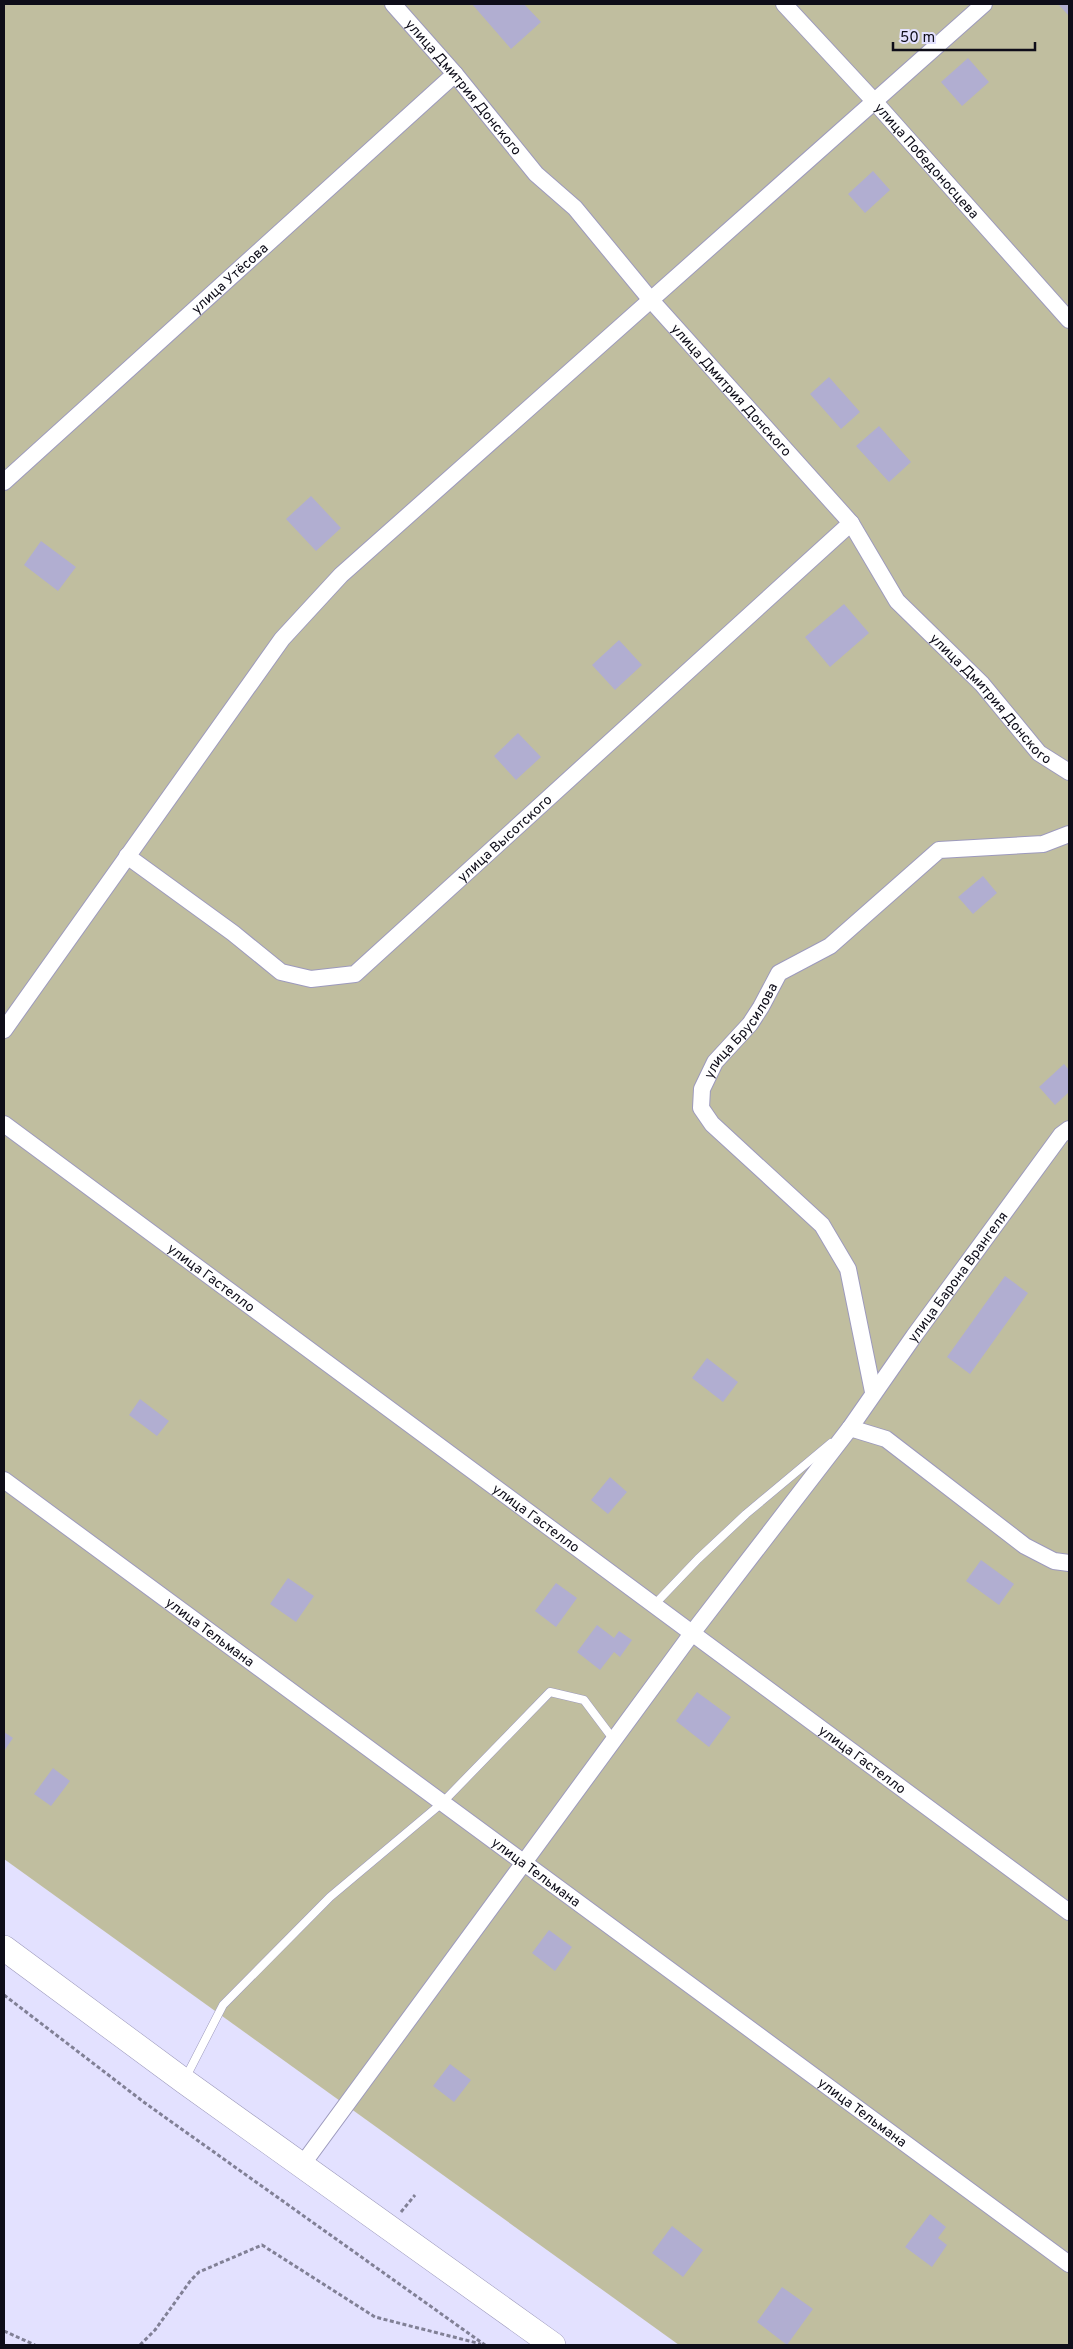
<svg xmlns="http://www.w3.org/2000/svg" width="1073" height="2349" viewBox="0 0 1073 2349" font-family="Overpass,sans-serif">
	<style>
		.green { fill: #c0be9f }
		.building { fill: #b1aed1 }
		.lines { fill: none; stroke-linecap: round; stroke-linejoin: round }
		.service-casing { stroke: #9d9abd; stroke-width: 9 }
		.minor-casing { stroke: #9d9abd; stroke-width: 18 }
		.primary-casing { stroke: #9d9abd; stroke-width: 26 }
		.path { stroke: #818096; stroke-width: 3; stroke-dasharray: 4 2.5; stroke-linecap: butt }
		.service { stroke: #fff; stroke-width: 8 }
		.minor { stroke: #fff; stroke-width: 16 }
		.primary { stroke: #fff; stroke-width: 25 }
		.labels { text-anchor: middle; stroke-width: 5; stroke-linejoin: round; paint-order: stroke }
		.street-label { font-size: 14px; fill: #0e0d19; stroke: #e3e1ff }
	</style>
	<rect width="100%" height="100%" fill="#e3e1ff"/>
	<path class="green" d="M4 4H1069V2345H679L4 1859Z"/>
	<path class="building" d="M472 4H524L541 22 511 49Z
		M1058 4H1069V16Z
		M968 58 989 82 962 106 941 82Z
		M873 171 890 190 865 213 848 194Z
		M829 377 860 412 841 429 810 394Z
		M879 426 911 462 889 482 856 446Z
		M311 496 341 528 316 551 286 519Z
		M41 541 76 567 58 591 24 565Z
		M844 604 869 633 830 667 805 637Z
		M619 640 642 665 615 690 592 665Z
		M518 733 541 757 516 780 494 756Z
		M983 876 997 893 973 914 958 897Z
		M1064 1064 1069 1070V1092L1055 1105 1039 1087Z
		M1005 1276 1028 1293 970 1374 947 1357Z
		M707 1358 738 1382 723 1402 692 1378Z
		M140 1399 169 1421 157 1436 129 1415Z
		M610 1477 627 1492 608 1514 591 1500Z
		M981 1560 1014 1584 999 1605 966 1581Z
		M288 1578 314 1596 296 1622 270 1604Z
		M556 1583 577 1598 556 1627 535 1611Z
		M597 1625 614 1638 619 1631 632 1640 620 1657 614 1652 600 1670 577 1652Z
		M697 1692 731 1717 709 1747 676 1721Z
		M4 1732 13 1738 4 1751Z
		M53 1768 70 1781 51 1806 34 1794Z
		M549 1930 572 1947 555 1971 532 1953Z
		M450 2064 471 2080 454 2102 433 2086Z
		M930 2214 946 2227 938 2238 947 2245 932 2267 905 2247Z
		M672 2226 703 2250 683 2277 652 2253Z
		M782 2287 813 2309 787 2345 757 2322Z"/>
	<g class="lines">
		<g class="service-casing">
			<path id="service" d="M655 1604 698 1559 746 1514 831 1443
				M186 2077 223 2005 330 1897 442 1803 550 1692 584 1700 614 1740"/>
		</g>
		<g class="minor-casing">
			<g id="minor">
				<path id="s1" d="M393 4 455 74 536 174 575 208 650 299 851 523 897 601 982 684 1039 753 1069 772"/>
				<path id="s2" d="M784 4 874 101 1069 320"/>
				<path id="s3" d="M4 482 455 74"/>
				<path id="s4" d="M127 856 233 933 281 972 311 979 355 974 851 523"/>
				<path d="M4 1030 282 639 341 575 984 4"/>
				<path id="s5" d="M4 1124 1069 1912"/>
				<path id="s6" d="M873 1392 848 1269 822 1225 712 1124 701 1108 702 1089 715 1062 750 1024 761 1007 779 973 830 946 939 850 1043 844 1069 834"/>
				<path d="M850 1428 886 1439 1025 1546 1054 1561 1069 1563"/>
				<path id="s7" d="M4 1480 1069 2264"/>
				<path id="s8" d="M302 2165 693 1632 850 1428 914 1336 1061 1135 1069 1129"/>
			</g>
		</g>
		<g class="primary-casing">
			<path id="primary" d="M4 1948 184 2081 553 2345"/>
		</g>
		<path class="path" d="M4 1995 145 2103 485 2345
			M401 2212 415 2195
			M4 2331 35 2345
			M140 2345 155 2330 191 2280 199 2272 262 2245 375 2317 481 2344"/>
		<use href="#service" class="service"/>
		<use href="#minor" class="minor"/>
		<use href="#primary" class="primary"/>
	</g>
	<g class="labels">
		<g class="street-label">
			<text dy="5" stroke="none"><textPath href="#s1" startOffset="109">улица Дмитрия Донского</textPath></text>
			<text dy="5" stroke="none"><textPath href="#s2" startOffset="212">улица Победоносцева</textPath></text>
			<text dy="5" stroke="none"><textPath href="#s3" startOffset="304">улица Утёсова</textPath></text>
			<text dy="5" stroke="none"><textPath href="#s1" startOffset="514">улица Дмитрия Донского</textPath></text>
			<text dy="5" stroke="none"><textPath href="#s1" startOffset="919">улица Дмитрия Донского</textPath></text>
			<text dy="5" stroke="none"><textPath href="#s4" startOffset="470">улица Высотского</textPath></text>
			<text dy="5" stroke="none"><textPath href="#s6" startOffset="435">улица Брусилова</textPath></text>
			<text dy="5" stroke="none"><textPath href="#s8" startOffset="1104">улица Барона Врангеля</textPath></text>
			<text dy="5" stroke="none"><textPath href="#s5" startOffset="258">улица Гастелло</textPath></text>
			<text dy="5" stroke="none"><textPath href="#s5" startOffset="662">улица Гастелло</textPath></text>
			<text dy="5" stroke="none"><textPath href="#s7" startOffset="256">улица Тельмана</textPath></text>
			<text dy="5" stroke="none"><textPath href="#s5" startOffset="1068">улица Гастелло</textPath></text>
			<text dy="5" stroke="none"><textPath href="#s7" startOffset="661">улица Тельмана</textPath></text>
			<text dy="5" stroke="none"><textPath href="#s7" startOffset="1066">улица Тельмана</textPath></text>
		</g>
	</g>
	<rect width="1073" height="2349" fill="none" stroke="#0e0d19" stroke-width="10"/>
	<path d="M893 42v8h142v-8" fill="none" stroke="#0e0d19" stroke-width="2.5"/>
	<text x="900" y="42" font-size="15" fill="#0e0d19" stroke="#e3e1ff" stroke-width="4" paint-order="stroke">50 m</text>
</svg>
